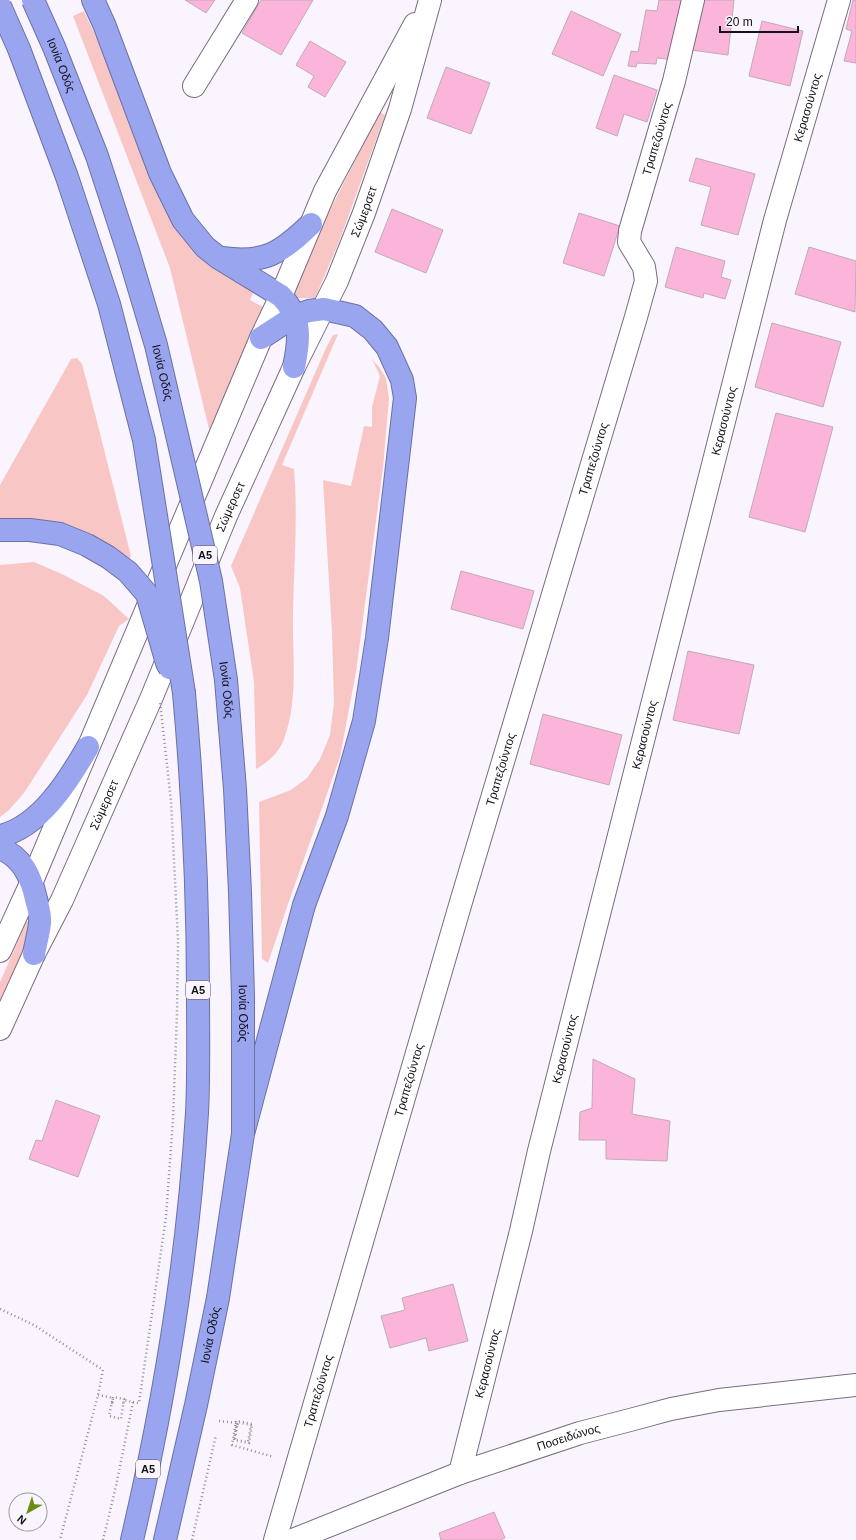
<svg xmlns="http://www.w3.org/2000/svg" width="856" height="1540" viewBox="0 0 856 1540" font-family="Arial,sans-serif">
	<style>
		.green { fill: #f8c7c5 }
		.building { fill: #fbb5da; stroke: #c2aab6 }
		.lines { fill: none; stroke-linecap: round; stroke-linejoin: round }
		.minor-casing { stroke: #796d81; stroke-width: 24 }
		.highway-casing { stroke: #6b71a4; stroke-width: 24 }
		.path { stroke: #938e96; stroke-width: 2.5; stroke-dasharray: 1 3; stroke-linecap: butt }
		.minor { stroke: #fff; stroke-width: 22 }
		.highway { stroke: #9aa5f0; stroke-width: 22 }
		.highway-bridge-casing { stroke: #6b71a4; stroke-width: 24; stroke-linecap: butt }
		.path-bridge { stroke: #938e96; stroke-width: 2.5; stroke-dasharray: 1 3; stroke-linecap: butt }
		.highway-bridge { stroke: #9aa5f0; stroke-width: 22 }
		.labels { text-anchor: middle; stroke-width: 3; stroke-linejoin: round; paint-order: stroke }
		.shield { fill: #f9f4fd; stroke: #59555d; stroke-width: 1 }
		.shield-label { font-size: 11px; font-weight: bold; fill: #151118 }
		.street-label { font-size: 12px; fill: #151118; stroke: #f9f4fd }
	</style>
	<rect width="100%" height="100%" fill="#f9f4fd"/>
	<path class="green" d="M84 11 111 70 182 238 210 265 254 290 250 300 263 307 210 433 170 268 73 16Z
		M380 112 385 115 339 242 315 298H290L328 214Z
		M338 334 282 465 294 469C298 517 294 564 293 612 292 655 299 698 284 739 279 753 268 762 256 769L254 682 240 588 231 566 326 348 333 335Z
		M77 358 82 364 90 394 131 556 126 562 52 523 25 519 0 518V485L70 361 71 359Z
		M372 359 379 367 386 378 389 399 383 468 356 672 340 757 287 907 268 963 262 959 259 802 291 790 307 778 320 759 330 735 334 703 332 632 323 480 351 486 364 426 372 427V407L380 376Z
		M34 562 64 575 104 596 129 619 119 626 87 695 53 748 24 793 8 811 0 817V565Z
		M27 921 34 922 35 928 0 1008V982Z"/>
	<path class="building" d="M185 0H215L206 13Z
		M261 0H313L281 55 242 33Z
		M659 0H686L677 60 657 58 656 64 637 63 636 67 628 66 631 51 638 52 646 10 657 11Z
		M697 0H734L728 55 691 50Z
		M853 0H856V63L844 61 852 31 846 29Z
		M571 11 621 34 603 76 552 54Z
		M762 21 803 31 790 86 749 76Z
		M310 41 346 62 325 97 308 87 314 76 296 65Z
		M446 67 490 83 471 134 427 118Z
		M614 75 657 90 647 122 624 114 617 136 596 128Z
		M696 158 755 174 738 235 701 225 711 187 689 181Z
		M392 209 443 230 426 273 375 252Z
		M579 213 620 226 604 276 563 263Z
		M676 247 725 261 721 277 731 280 725 299 704 293 703 298 665 287Z
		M809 247 856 261 855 312 795 294Z
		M772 323 841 342 823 407 755 387Z
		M776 413 833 427 805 532 749 517Z
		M461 571 534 591 523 629 451 609Z
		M688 651 754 665 739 734 673 720Z
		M543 714 622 735 609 785 530 764Z
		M593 1059 635 1079 632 1114 670 1121 667 1161 606 1159V1140H579L580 1112 592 1108Z
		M56 1100 100 1116 78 1177 29 1159 36 1140 42 1141Z
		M453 1284 468 1341 429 1351 426 1338 390 1348 381 1316 405 1310 402 1298Z
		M494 1512 505 1538 500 1540H441L439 1533Z"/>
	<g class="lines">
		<g class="minor-casing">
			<g id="minor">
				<path d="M194 86 247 0"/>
				<path d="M0 951 32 881 261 338 281 296 325 191 415 24"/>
				<path id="s1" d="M0 1029 34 954 62 900 151 699 226 516 294 367 337 281 364 213 400 109 430 0"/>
				<path id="s2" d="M460 1473 521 1231 539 1151 775 220 839 0"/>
				<path id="s3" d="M275 1540 461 902 636 317 646 281 644 267 629 242 630 231 674 81 693 0"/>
				<path id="s4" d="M293 1540 460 1473 580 1433 630 1420 671 1409 719 1400 856 1385"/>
			</g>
		</g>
		<g class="highway-casing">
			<g id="highway">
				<path d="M93 0 104 24 160 173 183 220 205 247 219 258 281 296C302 318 300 339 294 367"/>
				<path d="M222 258C265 264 281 253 311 224"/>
				<path d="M0 836C40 827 69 780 88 747"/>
				<path d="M0 848C22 857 31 876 36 899 38 907 41 915 40 923 39 933 36 943 34 954"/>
				<path d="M132 1540C165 1399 188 1257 197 1113 199 1073 198 1033 198 993 198 893 193 793 184 693"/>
				<path id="s5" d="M165 1540 196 1405 218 1298 243 1134 304 905 337 816 364 721 377 638 405 398 402 380 387 347 373 330 355 316 324 309 309 311 295 316 261 338"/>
			</g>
		</g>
		<path class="path" d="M0 1309 34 1325 103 1370 98 1395 60 1540
			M98 1395 113 1398 112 1404
			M237 1426 235 1440 248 1442 251 1425 237 1422 234 1440 249 1443 252 1424 236 1421 232 1445 274 1457
			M103 1540 116 1486 133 1402 124 1400 121 1419 109 1416 112 1402
			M192 1540 216 1435"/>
		<use href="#minor" class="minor"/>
		<use href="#highway" class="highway"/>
		<g class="highway-bridge-casing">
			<g id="highway-bridge">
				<path id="s6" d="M33 0 54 47 97 156 128 251 156 345 211 581 226 680 235 789 240 892 243 996V1134"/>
				<path d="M0 6 19 49 67 177 109 304 144 440 184 693"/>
				<path d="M0 530H30L60 534 87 545 108 557 128 572 147 594 167 663 170 668"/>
			</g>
		</g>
		<path class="path-bridge" d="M112 1402 113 1397 124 1399 123 1404
			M133 1402 139 1403 166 1217 173 1119 177 1014 178 940 171 801 160 702
			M219 1421 238 1423 237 1426"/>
		<use href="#highway-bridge" class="highway-bridge"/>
	</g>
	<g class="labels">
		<g class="shield">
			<rect x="193" y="546" width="24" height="18" rx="3"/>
			<rect x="186" y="981" width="24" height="18" rx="3"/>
			<rect x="136" y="1460" width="24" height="18" rx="3"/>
		</g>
		<g class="shield-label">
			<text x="205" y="559">Α5</text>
			<text x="198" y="994">Α5</text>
			<text x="148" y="1473">Α5</text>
		</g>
		<g class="street-label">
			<text dy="4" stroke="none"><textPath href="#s6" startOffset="71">Ιονία Οδός</textPath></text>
			<text dy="4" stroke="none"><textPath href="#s2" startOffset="1409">Κερασούντος</textPath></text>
			<text dy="4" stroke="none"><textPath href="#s3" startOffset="1463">Τραπεζούντος</textPath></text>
			<text dy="4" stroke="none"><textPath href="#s1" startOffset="895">Σώμερσετ</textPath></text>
			<text dy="4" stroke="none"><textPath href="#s6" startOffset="395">Ιονία Οδός</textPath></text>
			<text dy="4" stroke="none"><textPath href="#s2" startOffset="1085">Κερασούντος</textPath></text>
			<text dy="4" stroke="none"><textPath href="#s3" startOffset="1127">Τραπεζούντος</textPath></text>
			<text dy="4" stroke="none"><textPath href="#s1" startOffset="571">Σώμερσετ</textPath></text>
			<text dy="4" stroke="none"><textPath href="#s6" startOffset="719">Ιονία Οδός</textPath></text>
			<text dy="4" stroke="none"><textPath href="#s2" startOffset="761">Κερασούντος</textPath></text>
			<text dy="4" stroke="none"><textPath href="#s3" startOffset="803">Τραπεζούντος</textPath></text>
			<text dy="4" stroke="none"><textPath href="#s1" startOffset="247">Σώμερσετ</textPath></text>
			<text dy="4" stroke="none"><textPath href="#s6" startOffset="1043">Ιονία Οδός</textPath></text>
			<text dy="4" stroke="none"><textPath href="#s2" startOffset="437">Κερασούντος</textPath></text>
			<text dy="4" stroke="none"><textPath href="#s3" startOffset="479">Τραπεζούντος</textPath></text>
			<text dy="4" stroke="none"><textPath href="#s5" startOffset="210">Ιονία Οδός</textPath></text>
			<text dy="4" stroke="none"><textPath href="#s2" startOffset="113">Κερασούντος</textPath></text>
			<text dy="4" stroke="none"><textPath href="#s3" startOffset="155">Τραπεζούντος</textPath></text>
			<text dy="4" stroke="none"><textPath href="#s4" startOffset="294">Ποσειδώνος</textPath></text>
		</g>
	</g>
	<g transform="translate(28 1512) rotate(219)"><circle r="19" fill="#f9f4fd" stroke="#9e99a1"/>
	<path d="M0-3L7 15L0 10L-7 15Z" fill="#6a8d15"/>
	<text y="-6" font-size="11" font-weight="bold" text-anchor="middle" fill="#151118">N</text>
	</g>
	<path d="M720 26v6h78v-6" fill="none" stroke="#151118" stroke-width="2"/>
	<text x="726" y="26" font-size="12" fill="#151118" stroke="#f9f4fd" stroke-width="3" paint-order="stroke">20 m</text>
</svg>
